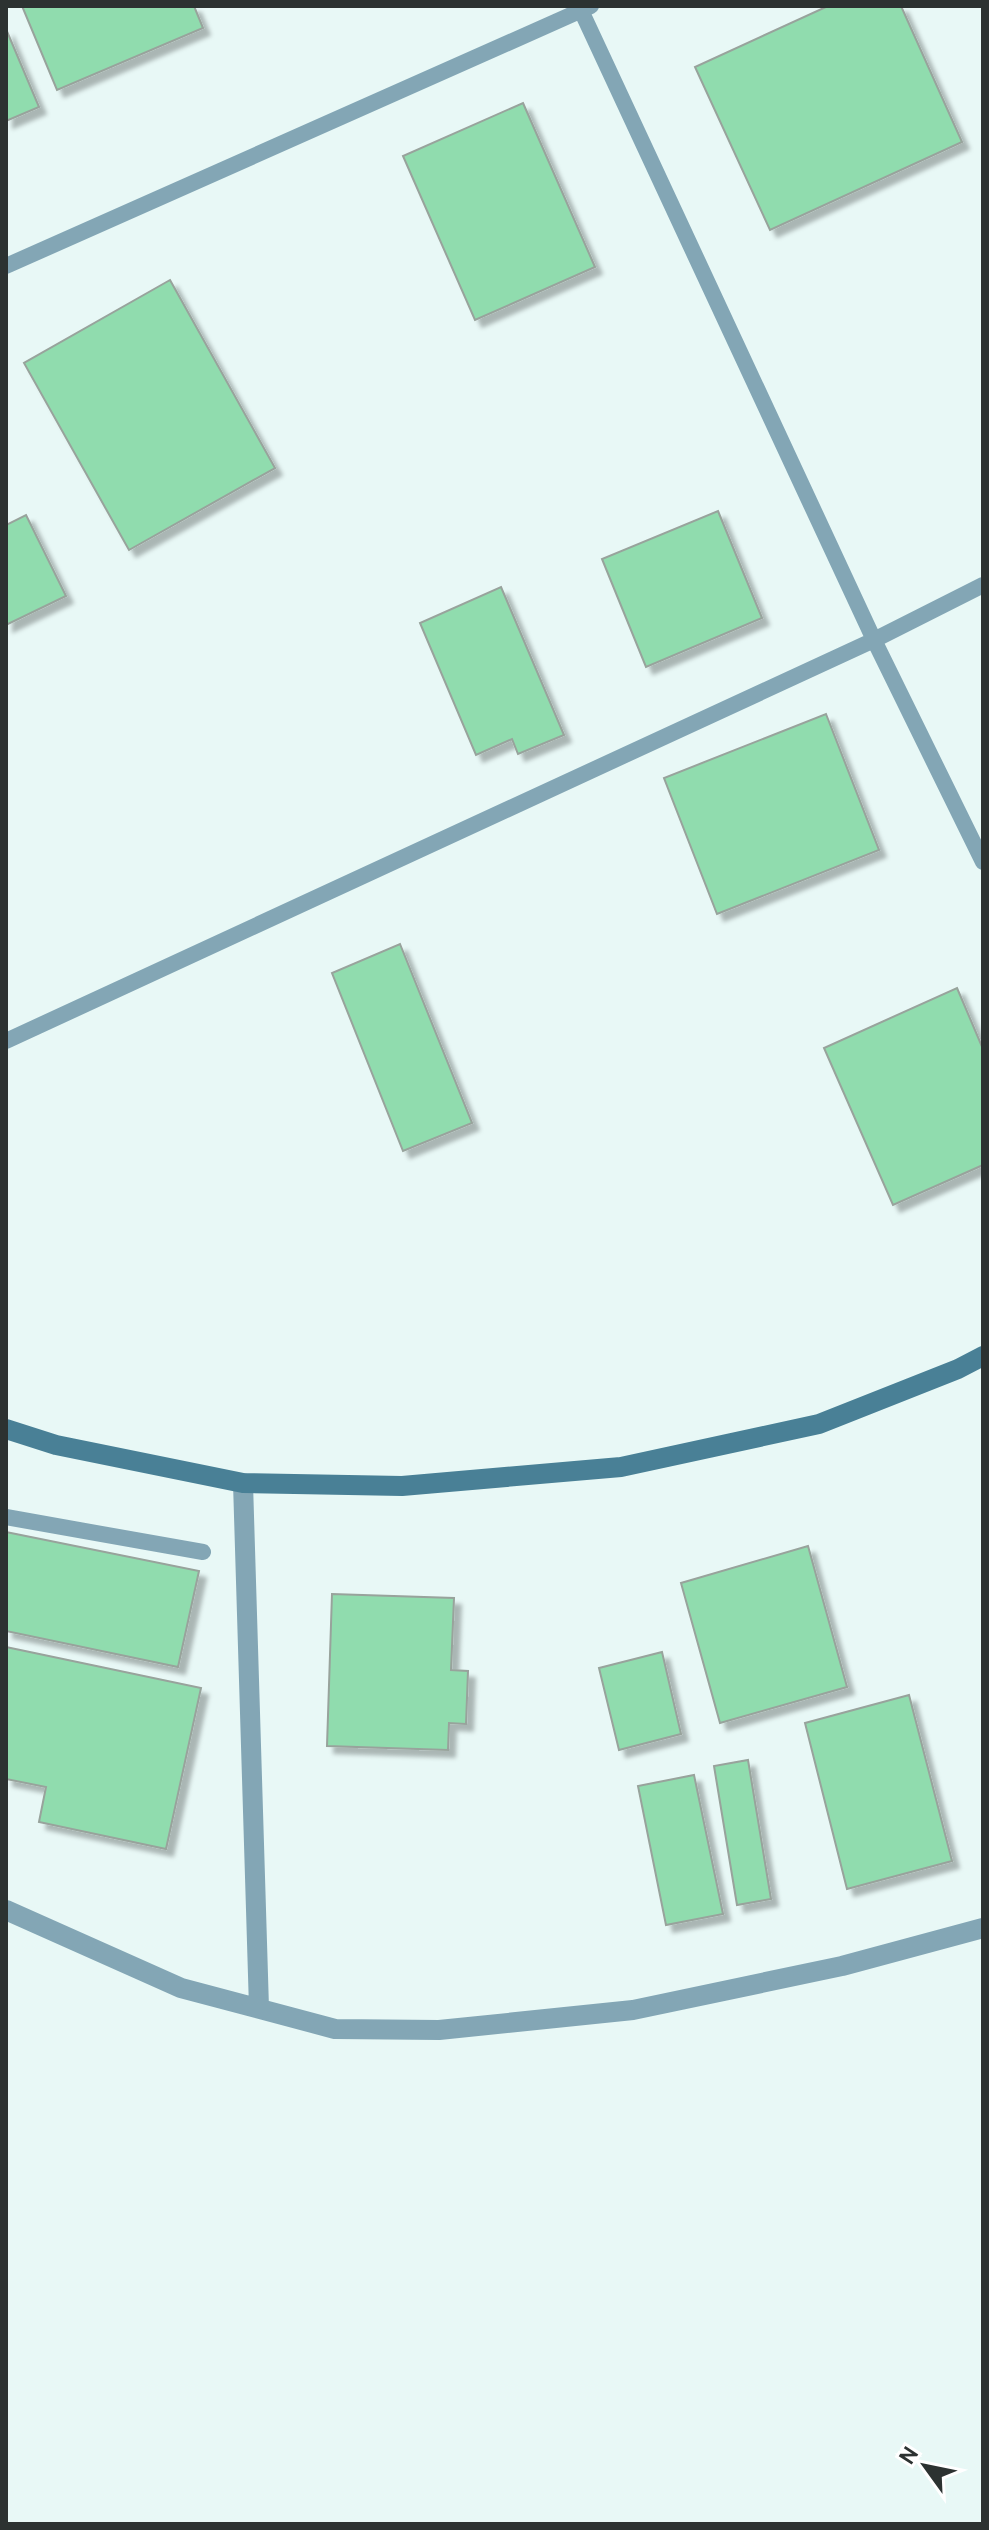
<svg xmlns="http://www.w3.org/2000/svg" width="989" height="2530" viewBox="0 0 989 2530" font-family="Cabin,sans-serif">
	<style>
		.building { fill: #90dcae; stroke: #98a39c; stroke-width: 2; filter: url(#shadow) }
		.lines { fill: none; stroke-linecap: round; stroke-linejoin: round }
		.lane { stroke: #83a6b5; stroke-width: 16 }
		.street { stroke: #83a6b5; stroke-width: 20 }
		.secondary { stroke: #498096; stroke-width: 20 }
	</style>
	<defs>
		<filter id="shadow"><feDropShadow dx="7" dy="7" stdDeviation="2" flood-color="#0004"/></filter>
	</defs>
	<rect width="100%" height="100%" fill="#e8f8f6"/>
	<path class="building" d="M22 6H194L203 28 57 90Z
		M828 6H901L962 142 770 230 695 67Z
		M6 29 39 107 6 121Z
		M523 103 595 267 475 320 403 156Z
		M170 280 275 468 129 550 24 363Z
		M718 511 762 618 646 667 602 559Z
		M26 515 66 596 6 625V525Z
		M501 587 564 735 518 754 512 739 476 755 420 623Z
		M826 714 879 850 717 914 664 778Z
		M400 944 472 1123 403 1151 332 973Z
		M957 988 983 1049V1165L893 1205 824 1048Z
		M6 1532 199 1571 178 1667 6 1631Z
		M808 1546 847 1687 720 1723 681 1583Z
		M332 1594 454 1598 451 1670 468 1671 466 1724 449 1723 448 1750 327 1746Z
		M6 1647 201 1688 166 1849 39 1822 46 1787 6 1779Z
		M662 1652 681 1734 619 1750 599 1668Z
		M909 1695 952 1861 847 1889 805 1723Z
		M748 1760 771 1899 737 1905 714 1766Z
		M694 1775 723 1914 666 1925 638 1786Z"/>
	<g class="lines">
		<path class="lane" d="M579 6 874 640 983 862
			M6 266 591 6
			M6 1041 874 640 983 585
			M6 1517 203 1552"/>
		<path class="street" d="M243 1483 259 2008
			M6 1910 181 1988 335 2029 439 2030 633 2010 842 1966 983 1928"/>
		<path class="secondary" d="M6 1429 56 1445 243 1483 402 1486 621 1467 819 1424 958 1369 983 1356"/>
	</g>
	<rect width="989" height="2530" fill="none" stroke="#2c3231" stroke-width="16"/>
	<g transform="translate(925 2466) rotate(303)" stroke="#ffffff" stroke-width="6" paint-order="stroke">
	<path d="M0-6L14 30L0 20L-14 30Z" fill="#2c3231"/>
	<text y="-12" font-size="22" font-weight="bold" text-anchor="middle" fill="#2c3231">N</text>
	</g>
</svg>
